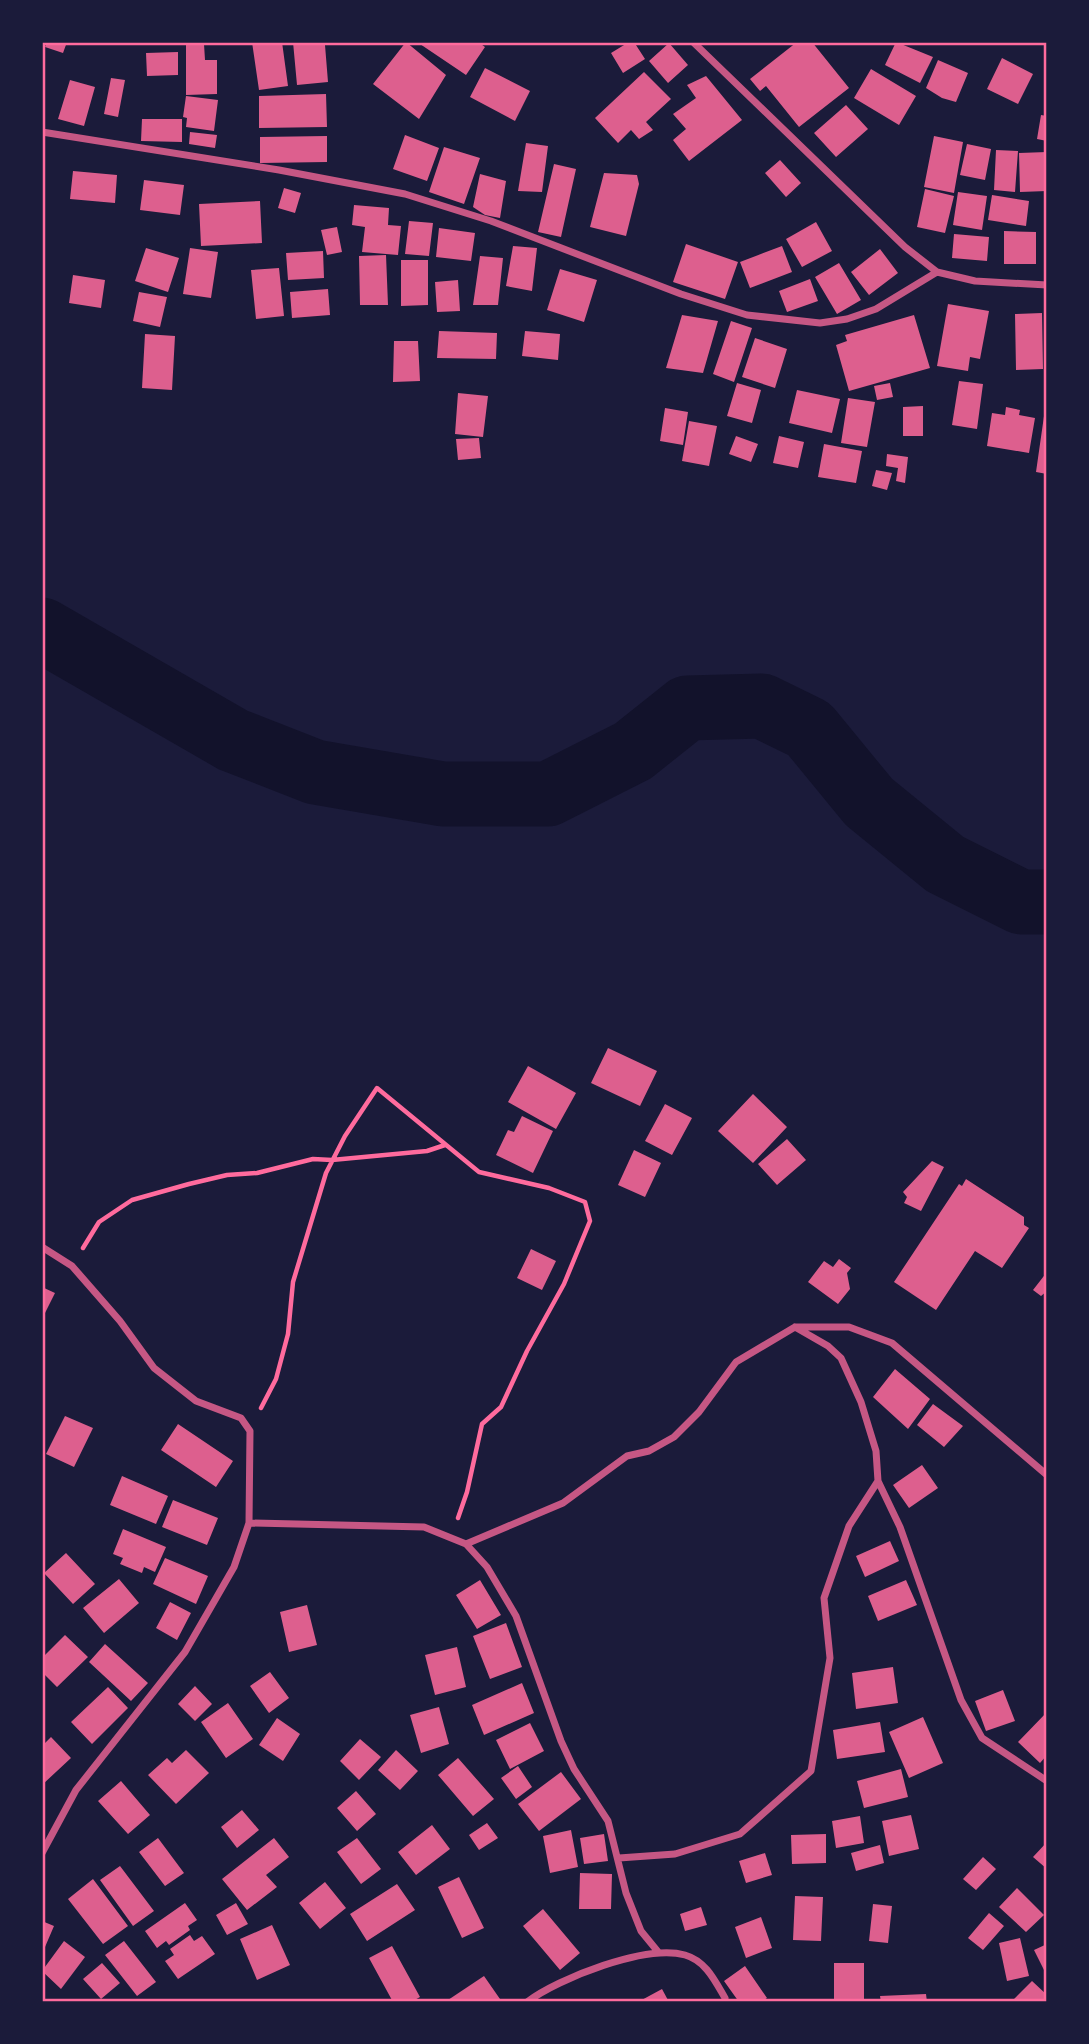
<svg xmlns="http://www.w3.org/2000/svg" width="1089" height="2044" viewBox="0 0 1089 2044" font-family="'Exo 2',sans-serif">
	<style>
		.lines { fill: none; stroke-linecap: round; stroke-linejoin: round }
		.river { stroke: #12122b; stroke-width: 65 }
		.building { fill: #dd5f8e }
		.path { stroke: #ff6b9d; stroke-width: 4.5 }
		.minor { stroke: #c65784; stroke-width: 7 }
		.neatline { fill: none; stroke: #ff6b9d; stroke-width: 2.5 }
	</style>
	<rect width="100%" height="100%" fill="#1b1b3a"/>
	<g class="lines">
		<path class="river" d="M42 630 233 740 315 772 443 794H548L633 751 687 708 762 706 809 729 869 802 945 864 1021 902H1047"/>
	</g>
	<path class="building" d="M47 42H67L63 53 45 47Z
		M252 42H282L288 86 259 90Z
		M293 42 325 45 328 82 297 85Z
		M406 42 446 75 419 119 373 84Z
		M421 42H478L485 47 466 75 420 44Z
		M629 42H634L645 59 623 73 611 53Z
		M797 42H812L849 88 799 127 766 86 760 91 750 79Z
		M896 42 933 57 920 83 885 65Z
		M669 43 688 65 668 83 649 61Z
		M186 44H204L205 60H217V94L186 95Z
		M178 52V75L147 76 146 53Z
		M1002 58 1033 74 1018 104 987 89Z
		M938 60 968 73 956 102 942 98 926 88Z
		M485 68 530 91 515 121 470 97Z
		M871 69 916 96 899 125 854 98Z
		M644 72 671 99 646 122 653 130 639 139 631 130 618 143 595 118Z
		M706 76 742 120 689 161 673 140 686 129 673 114 696 98 687 85Z
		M111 78 125 80 118 117 104 114Z
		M70 80 95 87 84 126 58 119Z
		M326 94 327 127 259 128V96Z
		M186 96 218 100 214 131 186 127 187 118 183 117Z
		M846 105 868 129 836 157 814 133Z
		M1041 115 1047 116V141L1037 139Z
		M142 119H182V142L141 141Z
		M190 132 217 135 215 148 189 144Z
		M405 135 439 148 427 181 393 169Z
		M327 136V162L260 163V137Z
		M934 136 963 142 954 193 924 187Z
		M526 143 548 146 542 192 518 191Z
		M967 144 991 149 985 180 960 175Z
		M444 147 480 158 464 204 429 192Z
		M996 150 1018 151 1015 192 994 190Z
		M1047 152V191L1020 192 1019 153Z
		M780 160 801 183 786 197 765 173Z
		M554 164 576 169 561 237 538 232Z
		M73 171 117 175 115 203 70 199Z
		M604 173 637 175 639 184 626 236 590 227Z
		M480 174 506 181 500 218 485 215 473 207Z
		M144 180 184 185 180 215 140 210Z
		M284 188 301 193 295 213 278 208Z
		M925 189 954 196 945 233 917 227Z
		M958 192 987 196 982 230 953 225Z
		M992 195 1029 201 1026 226 988 220Z
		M260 201 262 243 201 246 199 204Z
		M354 205 389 208 388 225 401 226 398 255 362 252 365 227 352 225Z
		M409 221 433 223 429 256 405 254Z
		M816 222 832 251 802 267 786 239Z
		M337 227 342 252 327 255 321 230Z
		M439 228 475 233 471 261 436 257Z
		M1004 231 1036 232V264H1004Z
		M954 234 989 237 987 261 952 258Z
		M686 244 738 262 725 299 673 282Z
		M513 246 537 248 532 291 506 286Z
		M782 246 792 272 750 288 740 262Z
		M146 248 179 258 168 292 135 281Z
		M190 248 218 252 211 298 183 294Z
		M880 249 898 273 869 295 851 272Z
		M323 251 324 278 288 280 286 253Z
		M386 255 388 305H360L359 256Z
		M480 256 503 258 498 305H473Z
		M401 260H428V305L401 306Z
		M839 263 861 300 837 314 815 277Z
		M279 268 284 316 256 319 251 270Z
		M560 269 597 280 584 322 547 310Z
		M73 275 105 280 101 308 69 303Z
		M810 279 818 301 787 312 779 291Z
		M458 280 460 311 437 312 435 282Z
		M328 289 330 315 292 318 290 292Z
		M139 292 167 297 160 327 133 321Z
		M948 304 989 311 980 359 970 357 968 371 937 366Z
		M1042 313 1043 369 1016 370 1015 314Z
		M682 315 718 321 703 373 666 368Z
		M914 315 930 368 849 391 836 345 847 341 845 335Z
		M731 321 752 328 734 382 713 374Z
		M439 331 497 333 496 359 437 358Z
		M525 331 560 334 558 360 522 356Z
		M145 334 175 336 172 390 142 388Z
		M755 338 787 349 775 388 742 377Z
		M394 341H418L420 381 393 382Z
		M959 381 983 384 977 429 952 425Z
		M737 383 761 390 752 423 727 416Z
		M890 383 893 397 877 400 874 386Z
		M797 390 840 399 832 433 789 423Z
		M458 393 488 396 483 437 455 434Z
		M848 398 875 402 867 447 841 443Z
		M923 406V436H903V407Z
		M1006 407 1020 410 1019 415 1035 418 1029 453 987 446 992 413 1005 415Z
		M665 408 688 412 683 445 660 441Z
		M1045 409H1047V474L1036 472Z
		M689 421 717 426 709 466 682 461Z
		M736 436 758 444 751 462 729 454Z
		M779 436 804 442 798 468 773 463Z
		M479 438 481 458 458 460 456 439Z
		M824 444 862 451 856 483 818 477Z
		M887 454 908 457 905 483 896 481 898 468 886 466Z
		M876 470 892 473 887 490 872 486Z
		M608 1048 657 1071 640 1106 591 1083Z
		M528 1066 576 1093 556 1129 508 1102Z
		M753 1094 787 1127 753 1163 718 1131Z
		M665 1104 692 1118 672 1155 645 1141Z
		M522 1116 553 1131 533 1173 496 1155 508 1130 514 1132Z
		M787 1139 806 1160 777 1185 758 1164Z
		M634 1150 661 1163 645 1197 618 1185Z
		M932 1161 944 1167 921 1211 904 1203 907 1197 903 1192Z
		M966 1179 1024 1217V1225L1029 1228 1002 1268 975 1251 936 1310 894 1282 959 1184 962 1186Z
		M531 1249 556 1261 542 1290 517 1278Z
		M839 1259 851 1268 847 1273 850 1289 838 1304 808 1282 824 1261 833 1267Z
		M1047 1272V1291L1041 1296 1033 1290Z
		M42 1287 55 1293 42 1319Z
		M895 1369 930 1399 908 1429 873 1397Z
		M933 1404 963 1426 944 1447 917 1425Z
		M65 1416 93 1428 74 1467 46 1454Z
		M178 1424 233 1461 216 1487 161 1450Z
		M922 1465 938 1488 909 1508 893 1485Z
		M122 1476 168 1496 156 1524 110 1505Z
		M173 1500 218 1518 207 1545 162 1527Z
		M123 1529 166 1547 155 1572 144 1567 142 1573 120 1564 123 1558 113 1554Z
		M890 1541 899 1561 865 1577 856 1556Z
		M66 1553 95 1584 73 1604 44 1573Z
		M165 1558 208 1576 196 1604 153 1584Z
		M119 1579 139 1603 104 1633 83 1608Z
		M480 1580 501 1615 477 1629 456 1595Z
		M906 1580 917 1605 878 1621 868 1596Z
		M170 1602 191 1613 177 1640 156 1628Z
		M307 1605 317 1645 289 1652 280 1612Z
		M506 1623 522 1667 490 1679 473 1636Z
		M65 1635 88 1657 57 1687 42 1672V1658Z
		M105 1644 148 1683 131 1701 89 1662Z
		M457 1647 466 1687 435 1695 425 1655Z
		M893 1667 898 1703 856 1709 852 1673Z
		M270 1672 289 1698 269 1713 250 1686Z
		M522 1683 534 1713 484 1735 472 1705Z
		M195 1686 212 1704 195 1721 178 1704Z
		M108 1687 128 1708 92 1744 71 1722Z
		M1003 1690 1015 1721 986 1731 975 1701Z
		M228 1703 253 1739 226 1758 201 1722Z
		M439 1707 449 1744 421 1753 410 1715Z
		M1047 1712V1755L1040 1763 1018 1742Z
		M923 1717 943 1763 909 1778 889 1732Z
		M277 1718 300 1734 283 1761 259 1745Z
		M880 1722 885 1752 837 1759 833 1730Z
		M530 1723 544 1751 510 1769 496 1740Z
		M51 1737 71 1758 42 1785V1746Z
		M360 1739 381 1757 359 1780 340 1761Z
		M186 1750 209 1773 176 1804 148 1775 167 1758 172 1763Z
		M396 1750 418 1771 400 1790 378 1770Z
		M458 1758 494 1799 473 1816 438 1775Z
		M518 1766 532 1787 516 1799 501 1778Z
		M901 1769 908 1797 864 1808 857 1781Z
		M561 1772 581 1799 539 1831 518 1804Z
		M121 1781 150 1815 128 1834 98 1801Z
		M356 1791 376 1814 357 1831 337 1808Z
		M242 1810 259 1830 237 1848 221 1827Z
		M911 1815 919 1849 889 1856 882 1821Z
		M860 1816 864 1843 836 1848 832 1821Z
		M487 1823 498 1838 479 1850 469 1835Z
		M432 1825 450 1849 416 1875 398 1852Z
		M571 1830 578 1867 550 1873 543 1836Z
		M604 1834 608 1861 584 1864 580 1838Z
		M826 1834V1863L792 1864 791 1835Z
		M158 1838 184 1873 165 1886 139 1852Z
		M274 1838 289 1857 266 1875 277 1887 247 1910 222 1879Z
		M357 1838 381 1869 361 1884 337 1852Z
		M1047 1842V1869L1033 1857Z
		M880 1845 884 1863 856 1871 851 1853Z
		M765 1853 772 1875 746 1883 739 1861Z
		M983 1857 996 1869 976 1890 963 1879Z
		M120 1866 154 1911 133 1926 100 1880Z
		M580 1873 612 1874 611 1909H579Z
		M459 1877 484 1928 462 1938 438 1887Z
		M93 1879 128 1926 103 1944 68 1899Z
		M325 1882 346 1908 320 1929 299 1903Z
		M397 1884 415 1910 367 1941 350 1914Z
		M1017 1888 1044 1915 1026 1932 999 1907Z
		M795 1896 823 1897 821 1941 793 1940Z
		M185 1903 197 1920 188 1926 190 1930 169 1945 166 1941 157 1948 145 1931Z
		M236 1903 248 1924 227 1935 216 1915Z
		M873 1904 892 1906 888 1943 869 1941Z
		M701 1907 707 1925 685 1931 680 1914Z
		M543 1909 580 1953 560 1970 523 1926Z
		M989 1913 1004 1926 983 1950 968 1938Z
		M761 1917 772 1948 746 1958 735 1927Z
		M42 1921 54 1926 42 1954Z
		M272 1925 290 1965 257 1980 240 1939Z
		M190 1935 194 1941 202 1936 215 1954 178 1979 165 1961 174 1955 170 1949Z
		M1020 1938 1029 1976 1007 1981 999 1943Z
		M64 1941 85 1957 61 1989 42 1971Z
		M124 1941 156 1982 137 1996 105 1955Z
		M1047 1944V1976L1034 1950Z
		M392 1946 420 1997 411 2002H393L369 1958Z
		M102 1963 120 1983 101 1999 83 1979Z
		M834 1963H864V2002H834Z
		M745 1966 767 1998 761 2002H739L724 1981Z
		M484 1976 500 1999 445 2002Z
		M1032 1981 1047 1995V2002H1011Z
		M662 1989 669 2002H638Z
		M926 1994 927 2002H881L880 1996Z"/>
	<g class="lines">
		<path class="path" d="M83 1248 99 1222 132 1200 189 1184 227 1175 257 1173 313 1159 332 1160 427 1151 445 1145
			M261 1408 276 1379 288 1334 293 1282 326 1173 345 1136 377 1088 479 1172 549 1188 585 1202 590 1221 564 1284 527 1351 501 1407 482 1424 467 1492 458 1518"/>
		<path class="minor" d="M693 42 905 247 937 272 975 281 1047 285
			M42 132 279 170 405 194 491 221 681 294 747 315 820 323 847 319 876 309 937 272
			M42 1247 72 1266 120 1321 154 1368 196 1401 241 1418 250 1431 249 1523 234 1567 185 1652 76 1790 42 1853
			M878 1481 900 1527 961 1700 982 1738 1047 1781
			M249 1523 424 1527 466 1544 487 1567 516 1616 561 1741 574 1769 608 1821 626 1893 641 1931 659 1953
			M466 1544 563 1503 627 1456 649 1451 674 1437 699 1412 736 1362 795 1327H849L892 1343 1047 1475
			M619 1858 675 1854 740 1834 811 1771 830 1658 824 1598 849 1526 878 1481 876 1451 861 1402 841 1358 828 1346 795 1327
			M527 2002C559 1978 646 1944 685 1955 706 1961 715 1981 725 1998"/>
	</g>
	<rect width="1089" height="2044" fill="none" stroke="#1b1b3a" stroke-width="88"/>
	<rect x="44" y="44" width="1001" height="1956" class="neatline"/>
</svg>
